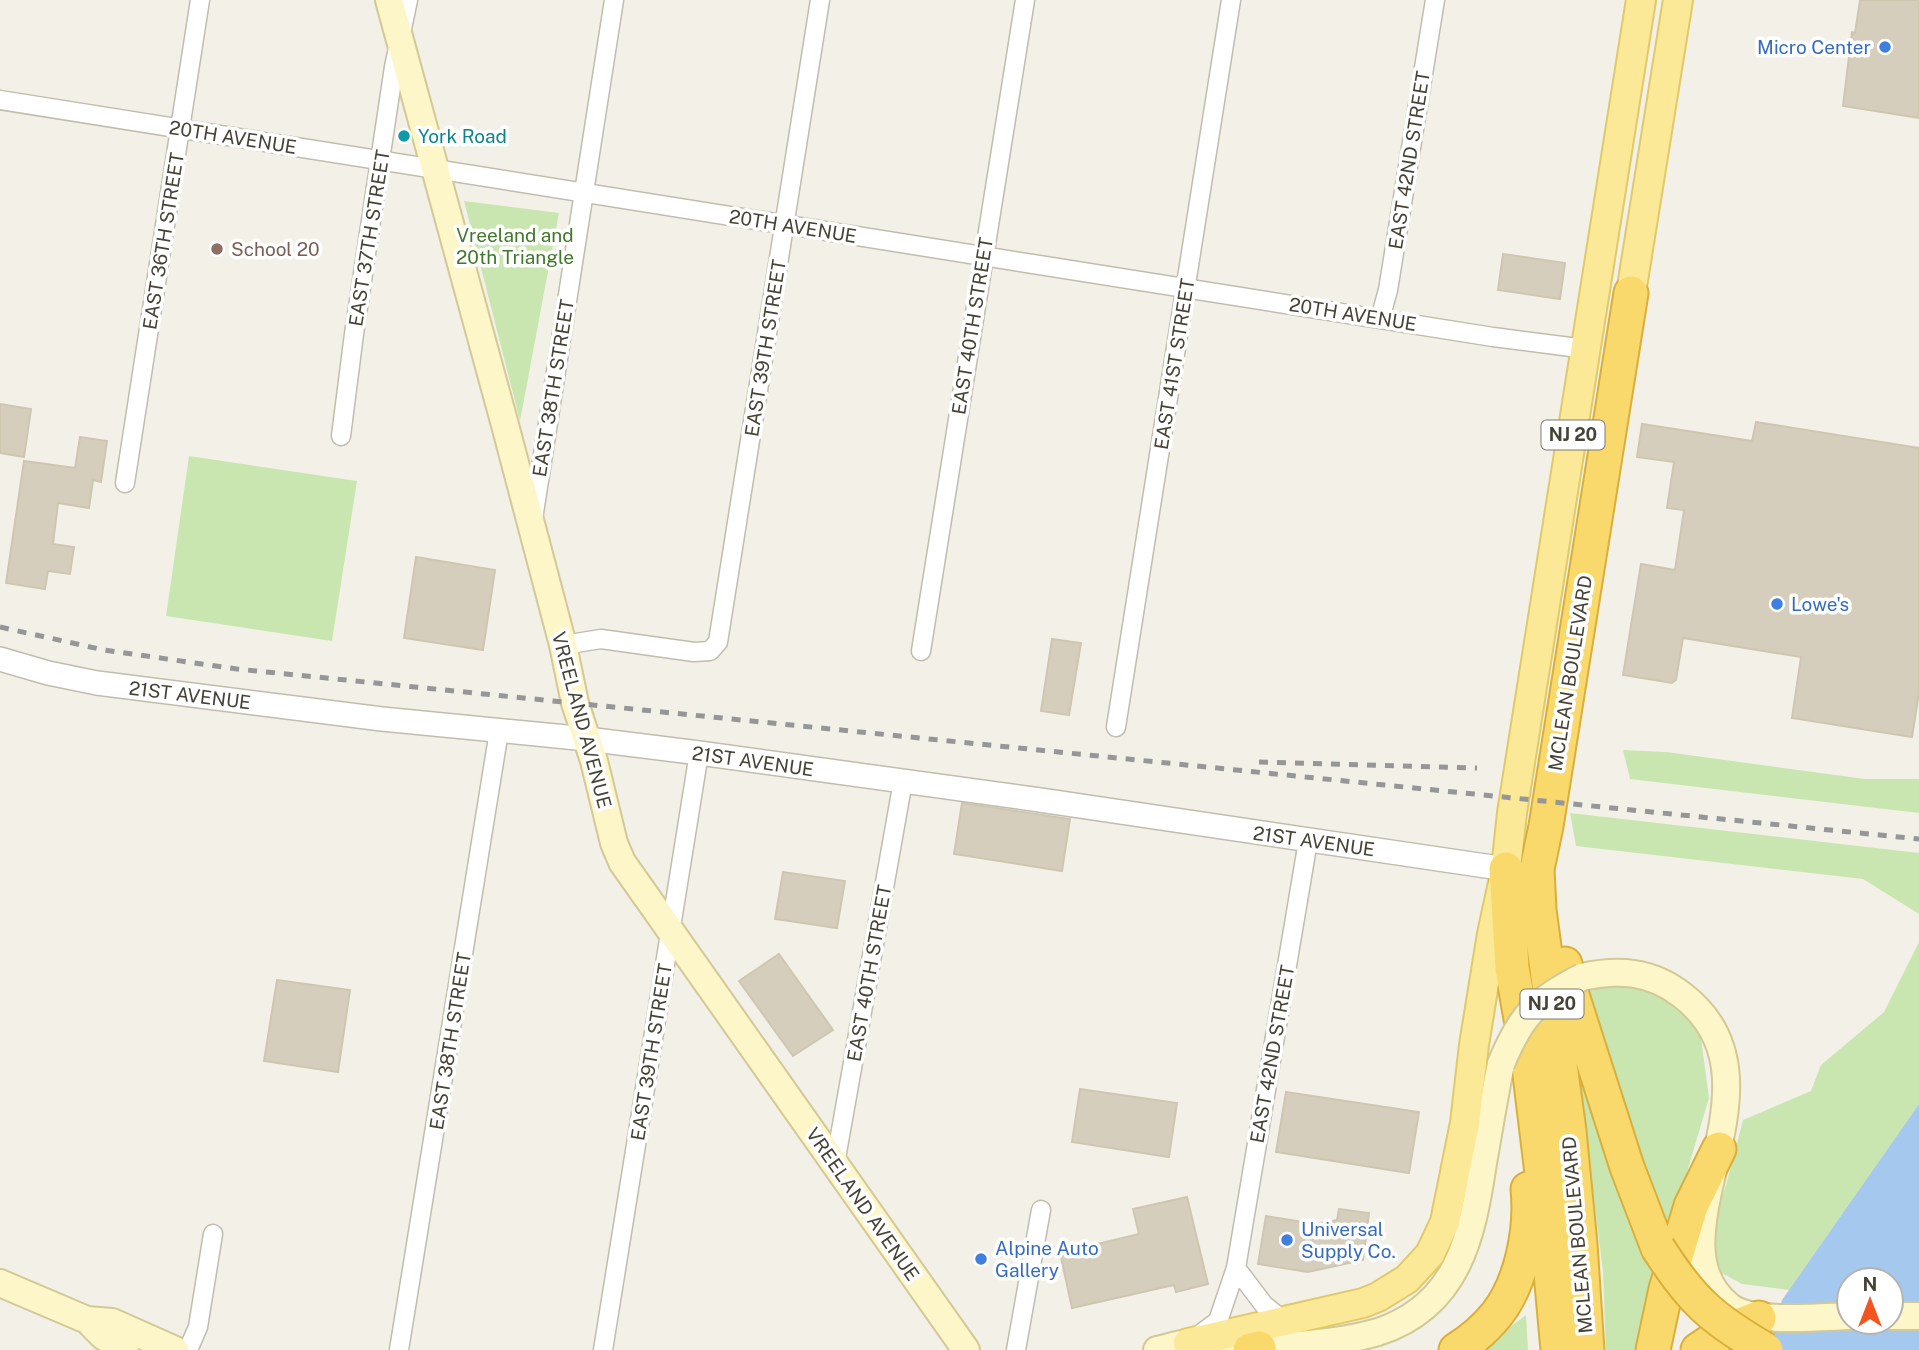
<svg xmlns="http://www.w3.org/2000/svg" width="1919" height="1350" viewBox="0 0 1919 1350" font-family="'Public Sans',sans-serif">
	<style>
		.green { fill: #c9e6b1 }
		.water { fill: #a5c9ee; fill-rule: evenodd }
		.building { fill: #d5cebd; stroke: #cfc6b1; stroke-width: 2 }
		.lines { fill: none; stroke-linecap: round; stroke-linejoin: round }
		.minor-casing { stroke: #c1bcad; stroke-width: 21 }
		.tertiary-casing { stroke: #c1bcad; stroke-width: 26 }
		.secondary-casing { stroke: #d2c898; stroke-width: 30 }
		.primary-casing { stroke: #e0c968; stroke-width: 32 }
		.motorway-casing { stroke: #d9af3c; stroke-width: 37 }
		.minor { stroke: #fff; stroke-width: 18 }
		.tertiary { stroke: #fff; stroke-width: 23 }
		.secondary { stroke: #fdf6c8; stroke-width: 26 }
		.primary { stroke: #fbe998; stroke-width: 28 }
		.motorway { stroke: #fad96c; stroke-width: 33 }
		.rail { stroke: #969696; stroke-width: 5; stroke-dasharray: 9 9; stroke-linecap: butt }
		.secondary-bridge-casing { stroke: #d2c898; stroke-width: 30; stroke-linecap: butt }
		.motorway-bridge-casing { stroke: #d9af3c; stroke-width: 37; stroke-linecap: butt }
		.secondary-bridge { stroke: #fdf6c8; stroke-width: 26 }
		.motorway-bridge { stroke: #fad96c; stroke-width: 33 }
		.shop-dot { fill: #3f7fe0; stroke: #fff; stroke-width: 2.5 }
		.culture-dot { fill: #0f9aa8; stroke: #fff; stroke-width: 2.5 }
		.education-dot { fill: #8d6e63; stroke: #fff; stroke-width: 2.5 }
		.labels { text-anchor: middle; stroke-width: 7; stroke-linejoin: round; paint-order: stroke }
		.shield { fill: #fff; stroke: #7e7b72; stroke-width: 2 }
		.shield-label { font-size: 18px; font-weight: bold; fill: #464236 }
		.shop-label { font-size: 19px; fill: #366cbe; stroke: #fff; text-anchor: start }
		.culture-label { font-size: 19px; fill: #0d838f; stroke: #fff; text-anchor: start }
		.street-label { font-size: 19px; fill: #464236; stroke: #fff }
		.park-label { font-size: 19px; fill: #40772b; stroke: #fff }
		.education-label { font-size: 19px; fill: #785e54; stroke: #fff; text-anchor: start }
	</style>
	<rect width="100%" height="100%" fill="#f3f1e7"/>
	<path class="green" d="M464 201 559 213 520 421Z
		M189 456 357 481 332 641 166 616Z
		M1623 750 1666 752 1865 779H1919V813L1630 779Z
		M1570 813 1919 853V914L1863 879 1576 846Z
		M1919 942V1104L1789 1290 1742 1284 1716 1270 1711 1224 1725 1189 1743 1120 1811 1091 1821 1065 1884 1012Z
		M1614 981 1672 996 1701 1038 1709 1098 1668 1236 1577 987Z
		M1577 1063 1657 1276 1640 1350H1606L1603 1272Z
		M1526 1315 1528 1350H1480Z"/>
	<path class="water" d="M1919 1104V1350H1765L1782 1300ZM1849 1280H1891V1322H1849Z"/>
	<path class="building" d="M1860 0H1919V118L1843 106 1852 32 1855 33Z
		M1503 254 1565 263 1560 299 1498 290Z
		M0 404 31 409 24 457 0 453Z
		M1756 422 1919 448V693L1912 737 1792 718 1801 657 1683 638 1676 680 1672 683 1623 675 1641 564 1675 570 1684 510 1667 508 1674 462 1637 457 1642 424 1752 441Z
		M80 437 107 441 101 482 93 480 89 508 58 503 53 544 74 547 70 574 48 571 45 589 6 583 24 461 75 468Z
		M416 557 495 570 483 650 404 638Z
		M1052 639 1081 643 1069 715 1041 711Z
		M962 803 1070 819 1062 871 954 854Z
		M783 872 845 881 837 928 775 919Z
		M779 954 833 1030 793 1056 739 981Z
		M277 980 350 990 338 1072 264 1061Z
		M1080 1089 1177 1103 1169 1157 1072 1142Z
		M1286 1092 1419 1112 1409 1173 1276 1152Z
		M1187 1197 1208 1284 1176 1292 1174 1285 1072 1308 1060 1253 1139 1234 1133 1209Z
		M1339 1209 1369 1213 1363 1260 1308 1272 1258 1264 1266 1216 1316 1224 1337 1220Z"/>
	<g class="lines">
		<g class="minor-casing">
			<path id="minor" d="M0 100 1493 337 1586 349
				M1380 319 1388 290 1435 0
				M341 436 354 334 394 67 408 0
				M125 483 200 0
				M533 519 614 0
				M563 645 601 639 694 652 710 651 718 642 820 0
				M921 651 1025 0
				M1116 727 1231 0
				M835 1164 903 781
				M1236 1268 1264 1305 1285 1322
				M1198 1336 1218 1321 1236 1268 1308 841
				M188 1350 198 1327 213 1234
				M399 1350 499 731
				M603 1350 699 753
				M1016 1350 1041 1210"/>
		</g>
		<g class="tertiary-casing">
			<path id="tertiary" d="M0 659 48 673 97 683 382 719 587 739 699 753 1040 800 1506 869"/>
		</g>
		<g class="secondary-casing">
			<path id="secondary" d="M389 0 505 425 563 645 575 703 594 761 614 843 622 862 966 1350
				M1582 977C1619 969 1651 971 1682 995 1796 1082 1643 1237 1729 1306 1750 1324 1820 1317 1849 1316
				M0 1283 87 1320 112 1322 175 1350
				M1891 1316H1919
				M87 1320 103 1336 125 1350
				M1157 1350C1167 1348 1178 1344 1188 1343 1216 1341 1245 1350 1273 1347 1308 1344 1344 1342 1378 1332 1458 1306 1472 1237 1483 1163 1489 1130 1494 1097 1501 1064"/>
		</g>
		<g class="primary-casing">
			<path id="primary" d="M1631 293 1678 0
				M1188 1343 1363 1303 1378 1297 1407 1279 1430 1254 1445 1222 1465 1123 1474 1045 1492 934 1506 869 1512 813 1641 0"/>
		</g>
		<g class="motorway-casing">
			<path id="motorway" d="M1506 869 1512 968 1528 1058 1542 1173 1558 1350
				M1565 964 1572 995 1627 1167 1658 1248
				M1250 1350 1259 1348
				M1456 1350C1472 1340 1485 1329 1497 1314 1522 1282 1532 1229 1528 1189
				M1587 1350 1580 1244 1569 1131 1539 910 1537 869 1546 826 1631 293
				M1653 1350 1666 1289 1691 1206 1719 1149
				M1698 1350 1728 1330 1759 1318"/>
		</g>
		<use href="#minor" class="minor"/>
		<use href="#tertiary" class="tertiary"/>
		<use href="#secondary" class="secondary"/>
		<use href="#primary" class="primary"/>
		<use href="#motorway" class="motorway"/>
		<path class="rail" d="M0 627 104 650 237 669 1919 839
			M1259 762 1477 768"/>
		<g class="secondary-bridge-casing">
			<path id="secondary-bridge" d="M1501 1064C1521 1015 1535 1001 1582 977"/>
		</g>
		<g class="motorway-bridge-casing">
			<path id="motorway-bridge" d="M1658 1248C1691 1300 1712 1319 1766 1350"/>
		</g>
		<use href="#secondary-bridge" class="secondary-bridge"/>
		<use href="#motorway-bridge" class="motorway-bridge"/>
	</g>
	<g class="shop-dot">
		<circle cx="1885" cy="47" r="7"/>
		<circle cx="1777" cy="604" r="7"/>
		<circle cx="1287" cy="1240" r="7"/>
		<circle cx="981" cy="1259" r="7"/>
	</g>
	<circle class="culture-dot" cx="404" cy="136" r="7"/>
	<circle class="education-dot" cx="217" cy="249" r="7"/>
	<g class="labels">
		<g class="shield">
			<rect x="1541.5" y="420.5" width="63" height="29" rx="5"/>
			<rect x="1520.5" y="989.5" width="63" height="29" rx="5"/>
		</g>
		<g class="shield-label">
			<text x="1573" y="441">NJ 20</text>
			<text x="1552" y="1010">NJ 20</text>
		</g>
		<g class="shop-label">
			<text x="1871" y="54" text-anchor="end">Micro Center</text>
			<text x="1791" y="611">Lowe's</text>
			<text x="1301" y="1236">Universal<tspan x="1301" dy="22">Supply Co.</tspan></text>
			<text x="995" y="1255">Alpine Auto<tspan x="995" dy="22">Gallery</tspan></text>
		</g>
		<g class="culture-label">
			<text x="418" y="143">York Road</text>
		</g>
		<g class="street-label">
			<text transform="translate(233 137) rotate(9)" y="7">20TH AVENUE</text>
			<text transform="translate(1409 160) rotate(-81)" y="7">EAST 42ND STREET</text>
			<text transform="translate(793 226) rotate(9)" y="7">20TH AVENUE</text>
			<text transform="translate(369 238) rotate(-81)" y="7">EAST 37TH STREET</text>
			<text transform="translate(163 241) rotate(-81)" y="7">EAST 36TH STREET</text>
			<text transform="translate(1353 314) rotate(9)" y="7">20TH AVENUE</text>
			<text transform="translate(972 326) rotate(-81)" y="7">EAST 40TH STREET</text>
			<text transform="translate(765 348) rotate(-81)" y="7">EAST 39TH STREET</text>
			<text transform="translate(1174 364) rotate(-81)" y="7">EAST 41ST STREET</text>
			<text transform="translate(553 388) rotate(-81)" y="7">EAST 38TH STREET</text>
			<text transform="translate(1570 673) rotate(-81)" y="7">MCLEAN BOULEVARD</text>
			<text transform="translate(190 695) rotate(7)" y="7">21ST AVENUE</text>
			<text transform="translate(582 720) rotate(75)" y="7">VREELAND AVENUE</text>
			<text transform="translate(753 761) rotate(8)" y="7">21ST AVENUE</text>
			<text transform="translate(1314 841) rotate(8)" y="7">21ST AVENUE</text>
			<text transform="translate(869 973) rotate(-80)" y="7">EAST 40TH STREET</text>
			<text transform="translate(450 1041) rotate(-81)" y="7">EAST 38TH STREET</text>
			<text transform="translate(651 1052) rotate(-81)" y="7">EAST 39TH STREET</text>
			<text transform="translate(1272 1054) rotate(-80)" y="7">EAST 42ND STREET</text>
			<text transform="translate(863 1204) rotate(55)" y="7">VREELAND AVENUE</text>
			<text transform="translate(1577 1235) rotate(-95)" y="7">MCLEAN BOULEVARD</text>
		</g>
		<g class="park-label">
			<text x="515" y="242">Vreeland and<tspan x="515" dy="22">20th Triangle</tspan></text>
		</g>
		<g class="education-label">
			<text x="231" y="256">School 20</text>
		</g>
	</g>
	<g transform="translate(1870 1301)"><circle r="33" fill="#ffffff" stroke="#b5b3af" stroke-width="2"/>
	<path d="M0-5L12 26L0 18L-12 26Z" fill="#f4541e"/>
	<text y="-10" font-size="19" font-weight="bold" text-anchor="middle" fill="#464236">N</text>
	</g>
</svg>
